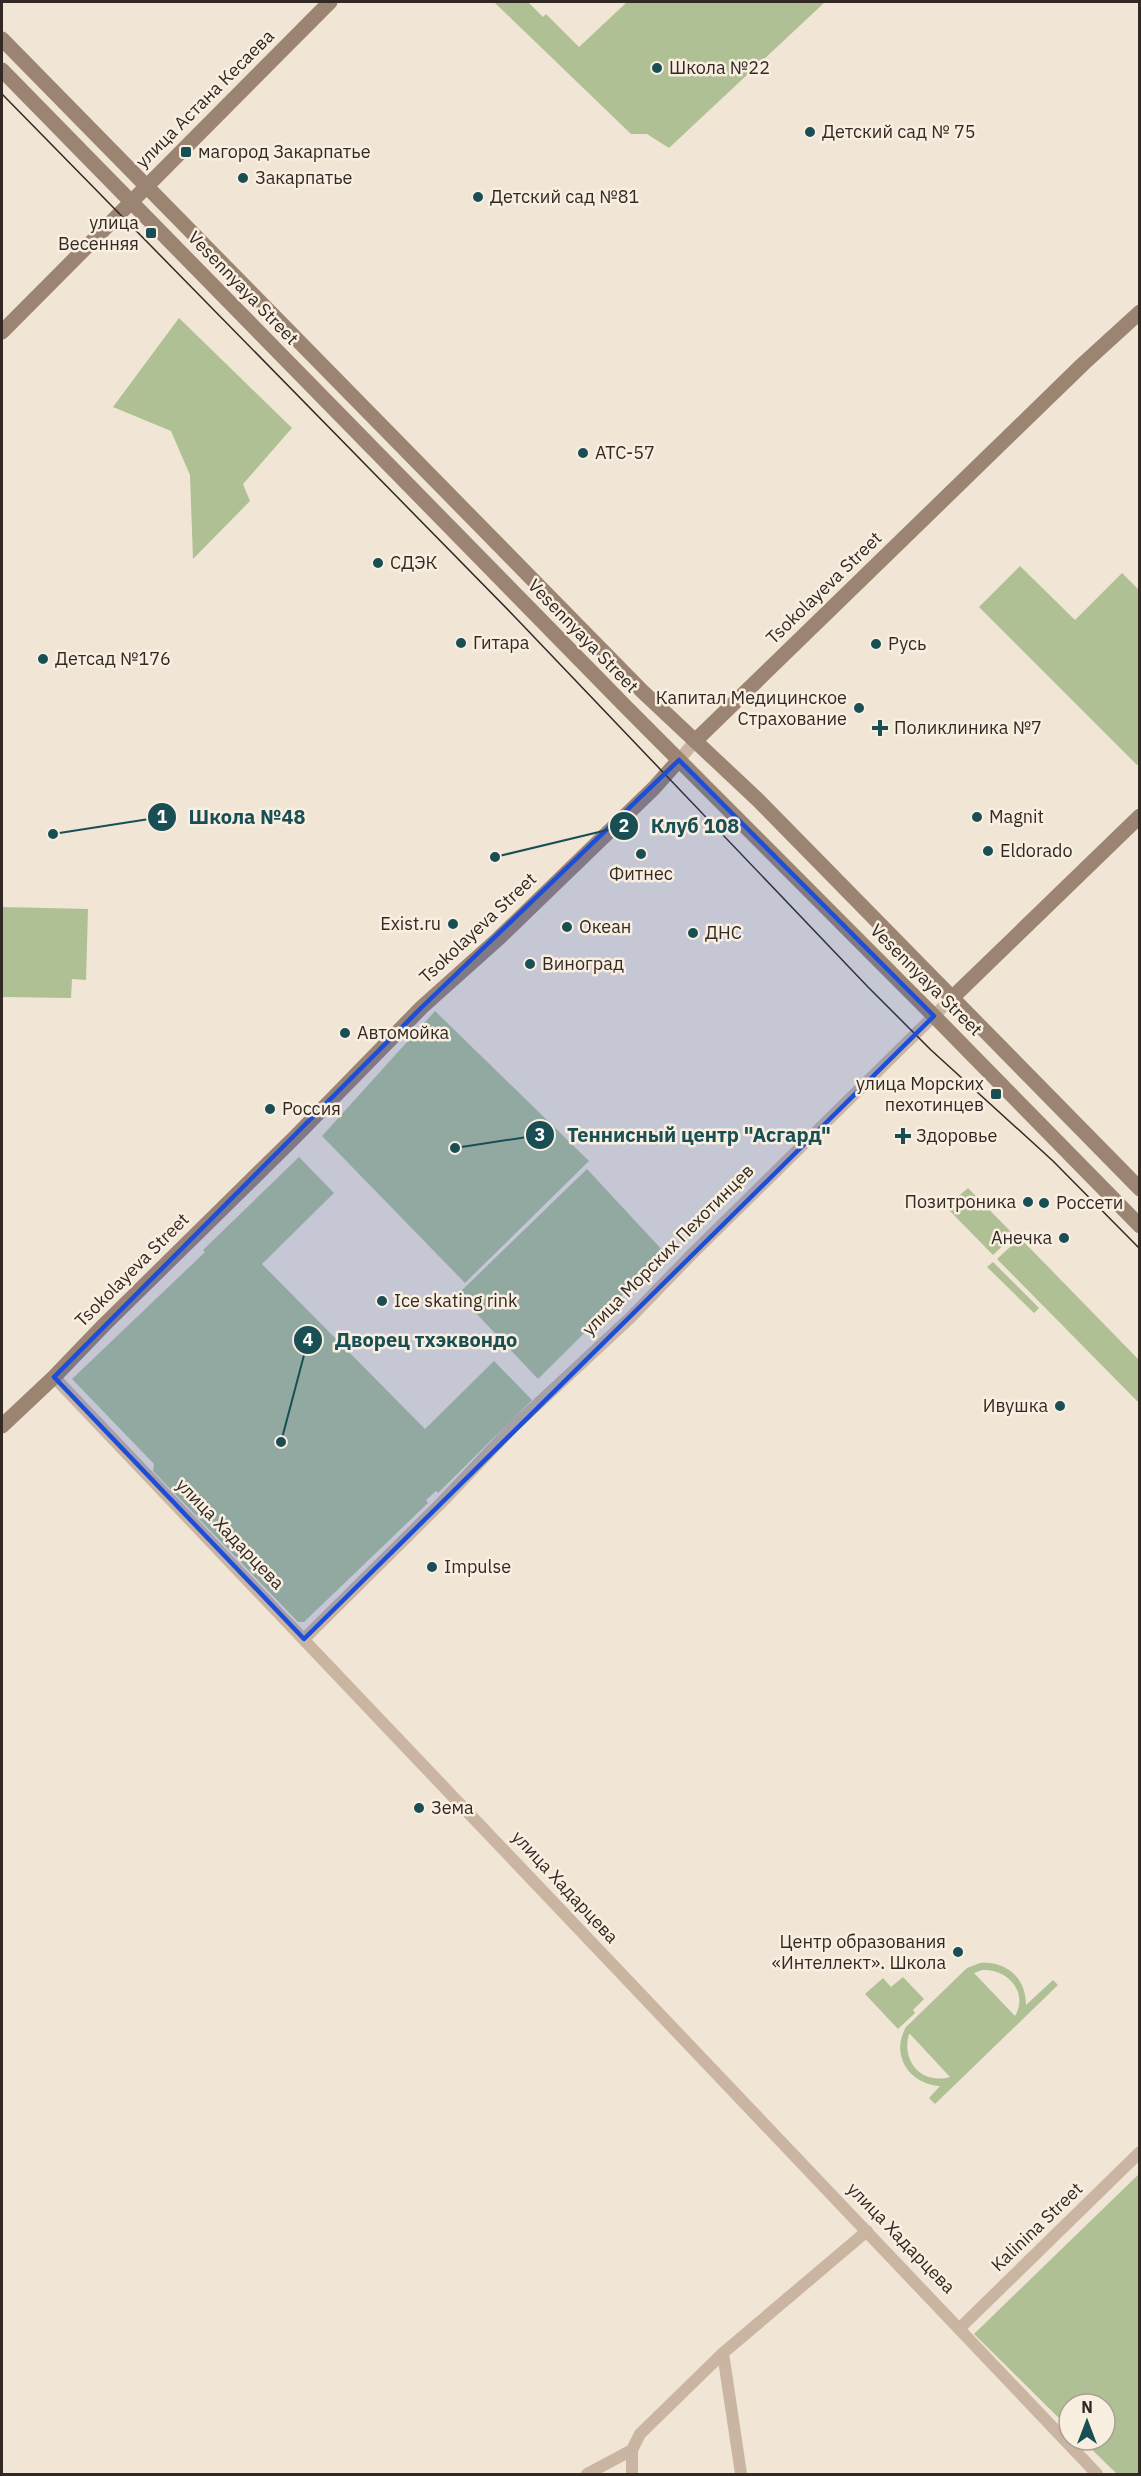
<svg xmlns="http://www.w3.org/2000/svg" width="1141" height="2476" viewBox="0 0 1141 2476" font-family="'IBM Plex Sans',sans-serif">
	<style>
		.green { fill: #afc095; fill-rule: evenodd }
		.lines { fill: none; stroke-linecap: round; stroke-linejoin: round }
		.street { stroke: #c9b5a1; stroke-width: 12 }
		.secondary { stroke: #9c8473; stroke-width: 15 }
		.tram { stroke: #332924; stroke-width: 1.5 }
		.marked { fill: #1d4ed8; fill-opacity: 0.2; stroke: #1d4ed8; stroke-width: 4.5; stroke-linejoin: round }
		.poi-dot { fill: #194e55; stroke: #f9efe1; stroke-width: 2 }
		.labels { text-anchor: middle; stroke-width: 5; stroke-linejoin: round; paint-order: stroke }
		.poi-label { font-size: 18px; fill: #332924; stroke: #f9efe1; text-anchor: start }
		.street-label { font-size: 18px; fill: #332924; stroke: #f9efe1 }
		.leader { fill: none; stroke: #194e55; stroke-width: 2 }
		.callout-dot { fill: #194e55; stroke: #f9efe1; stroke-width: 2 }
		.mark-label { font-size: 18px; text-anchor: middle; font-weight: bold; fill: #fff }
		.callout-label { font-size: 20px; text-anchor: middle; font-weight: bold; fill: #194e55; stroke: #f9efe1; stroke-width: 5; stroke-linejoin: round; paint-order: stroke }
	</style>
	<rect width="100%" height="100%" fill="#f1e5d5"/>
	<path class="green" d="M494 2H528L543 17 546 14 579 47 627 2H825L669 148 647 134H631Z
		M179 318 292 428 243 484 250 501 193 559 190 475 171 431 113 407Z
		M1020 566 1075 620 1122 573 1139 590 1140 763 1137 765 979 607Z
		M2 907 88 909 86 980 72 979 71 998 2 997Z
		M435 1011 589 1161 465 1283 322 1136Z
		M299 1157 334 1193 262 1264 425 1429 494 1361 532 1400 438 1493 436 1491 426 1500 428 1503 304 1622H298L153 1471 154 1464 72 1379 205 1252 203 1250Z
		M587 1169 665 1253 538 1379 458 1294Z
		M968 1188 1014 1235 993 1255 946 1207Z
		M1020 1238 1139 1360V1403L997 1259Z
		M993 1262 1039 1308 1034 1313 987 1267Z
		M980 1963C1008 1961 1026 1979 1026 2005L1053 1980 1058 1985 935 2104 929 2098 940 2086C909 2084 890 2055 906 2027L967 1968ZM982 1970C1007 1968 1029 1992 1015 2016L974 1973ZM909 2034H910L950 2077C922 2085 901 2062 909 2034Z
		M903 1977 924 1999 913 2010 915 2013 898 2029 865 1994 883 1978 891 1987Z
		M1139 2174V2474H1117L1082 2440H1105V2404H1069V2428L974 2334Z"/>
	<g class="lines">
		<path class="street" d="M679 760 696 740
			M54 1377 1097 2474
			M304 1639 441 1503 514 1426 630 1318 694 1252 952 998
			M960 2328 1140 2152
			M723 2353 741 2474
			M587 2474 632 2450
			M632 2474V2450L640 2434 723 2353 867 2231"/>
		<path class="secondary" d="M2 39 642 691 758 800 1140 1189
			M2 70 628 709 934 1016 1140 1226
			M2 332 330 2
			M696 740 1083 364 1140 312
			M952 998 1140 816
			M2 1426 54 1377 104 1325 295 1137 422 1007 498 939 654 788 679 760"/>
		<path class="tram" d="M2 94 513 615 868 987 931 1050 1053 1161 1140 1249"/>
	</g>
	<path class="marked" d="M679 760 934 1016 304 1639 54 1377 422 1007Z"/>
	<g class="poi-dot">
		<circle cx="657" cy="68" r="6"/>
		<circle cx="810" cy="132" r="6"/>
		<rect x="180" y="146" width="12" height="12" rx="3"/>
		<circle cx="243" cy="178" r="6"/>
		<circle cx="478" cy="197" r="6"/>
		<rect x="145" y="227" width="12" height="12" rx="3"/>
		<circle cx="583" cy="453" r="6"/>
		<circle cx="378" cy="563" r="6"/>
		<circle cx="461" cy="643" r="6"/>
		<circle cx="876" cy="644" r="6"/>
		<circle cx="43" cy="659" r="6"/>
		<circle cx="859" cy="708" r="6"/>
		<path d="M877 719h6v6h6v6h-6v6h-6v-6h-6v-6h6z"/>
		<circle cx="977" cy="817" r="6"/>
		<circle cx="988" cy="851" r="6"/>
		<circle cx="641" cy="854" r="6"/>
		<circle cx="453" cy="924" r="6"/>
		<circle cx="567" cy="927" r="6"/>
		<circle cx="693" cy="933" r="6"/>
		<circle cx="530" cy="964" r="6"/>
		<circle cx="345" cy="1033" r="6"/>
		<rect x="990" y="1088" width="12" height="12" rx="3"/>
		<circle cx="270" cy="1109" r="6"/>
		<path d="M900 1127h6v6h6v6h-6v6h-6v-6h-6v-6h6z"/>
		<circle cx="1028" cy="1202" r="6"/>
		<circle cx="1044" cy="1203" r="6"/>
		<circle cx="1064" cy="1238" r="6"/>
		<circle cx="382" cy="1301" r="6"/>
		<circle cx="1060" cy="1406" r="6"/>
		<circle cx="432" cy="1567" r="6"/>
		<circle cx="419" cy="1808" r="6"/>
		<circle cx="958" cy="1952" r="6"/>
	</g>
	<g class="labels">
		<g class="poi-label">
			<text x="669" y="74">Школа №22</text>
			<text x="822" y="138">Детский сад № 75</text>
			<text x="198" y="158">магород Закарпатье</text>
			<text x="255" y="184">Закарпатье</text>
			<text x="490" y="203">Детский сад №81</text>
			<text x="139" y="229" text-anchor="end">улица<tspan x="139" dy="21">Весенняя</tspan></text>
			<text x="595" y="459">АТС-57</text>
			<text x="390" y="569">СДЭК</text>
			<text x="473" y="649">Гитара</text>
			<text x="888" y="650">Русь</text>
			<text x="55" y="665">Детсад №176</text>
			<text x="847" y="704" text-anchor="end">Капитал Медицинское<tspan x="847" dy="21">Страхование</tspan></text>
			<text x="894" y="734">Поликлиника №7</text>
			<text x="989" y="823">Magnit</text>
			<text x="1000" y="857">Eldorado</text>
			<text x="641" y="880" text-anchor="middle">Фитнес</text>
			<text x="441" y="930" text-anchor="end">Exist.ru</text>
			<text x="579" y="933">Океан</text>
			<text x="705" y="939">ДНС</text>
			<text x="542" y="970">Виноград</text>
			<text x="357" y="1039">Автомойка</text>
			<text x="984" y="1090" text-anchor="end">улица Морских<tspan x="984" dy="21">пехотинцев</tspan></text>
			<text x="282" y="1115">Россия</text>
			<text x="916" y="1142">Здоровье</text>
			<text x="1016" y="1208" text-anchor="end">Позитроника</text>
			<text x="1056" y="1209">Россети</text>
			<text x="1052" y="1244" text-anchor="end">Анечка</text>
			<text x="394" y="1307">Ice skating rink</text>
			<text x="1048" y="1412" text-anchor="end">Ивушка</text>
			<text x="444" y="1573">Impulse</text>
			<text x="431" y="1814">Зема</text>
			<text x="946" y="1948" text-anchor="end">Центр образования<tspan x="946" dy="21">«Интеллект». Школа</tspan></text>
		</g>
		<g class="street-label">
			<text transform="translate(205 99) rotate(-45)" y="6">улица Астана Кесаева</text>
			<text transform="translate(243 288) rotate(46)" y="6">Vesennyaya Street</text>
			<text transform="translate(824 588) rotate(-44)" y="6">Tsokolayeva Street</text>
			<text transform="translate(583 636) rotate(46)" y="6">Vesennyaya Street</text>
			<text transform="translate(478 928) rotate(-43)" y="6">Tsokolayeva Street</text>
			<text transform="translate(926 980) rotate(45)" y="6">Vesennyaya Street</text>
			<text transform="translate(668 1250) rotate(-45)" y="6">улица Морских Пехотинцев</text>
			<text transform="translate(132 1270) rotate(-45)" y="6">Tsokolayeva Street</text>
			<text transform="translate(230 1534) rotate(46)" y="6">улица Хадарцева</text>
			<text transform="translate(565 1887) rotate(47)" y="6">улица Хадарцева</text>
			<text transform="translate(1037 2227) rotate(-44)" y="6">Kalinina Street</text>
			<text transform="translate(901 2238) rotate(46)" y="6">улица Хадарцева</text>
		</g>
	</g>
	<path class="leader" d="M53 834L162 817M495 857L624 826M455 1148L540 1135M281 1442L308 1340"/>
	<g class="callout-dot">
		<circle cx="53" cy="834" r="6"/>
		<circle cx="495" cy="857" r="6"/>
		<circle cx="455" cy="1148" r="6"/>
		<circle cx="281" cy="1442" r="6"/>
		<circle cx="162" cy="817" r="15"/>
		<circle cx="624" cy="826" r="15"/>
		<circle cx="540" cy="1135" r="15"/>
		<circle cx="308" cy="1340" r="15"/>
	</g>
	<g class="mark-label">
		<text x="162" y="823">1</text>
		<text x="624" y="832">2</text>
		<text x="540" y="1141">3</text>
		<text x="308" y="1346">4</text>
	</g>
	<g class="callout-label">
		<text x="247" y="824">Школа №48</text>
		<text x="695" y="833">Клуб 108</text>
		<text x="699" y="1142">Теннисный центр "Асгард"</text>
		<text x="426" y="1347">Дворец тхэквондо</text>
	</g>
	<rect width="1141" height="2476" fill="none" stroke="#332924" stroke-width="6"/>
	<g transform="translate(1087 2422)"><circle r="28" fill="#f9efe1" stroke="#aaa095" stroke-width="1.5"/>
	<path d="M0-4.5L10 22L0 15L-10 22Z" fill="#194e55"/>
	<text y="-9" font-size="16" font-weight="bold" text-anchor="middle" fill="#332924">N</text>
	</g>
</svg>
